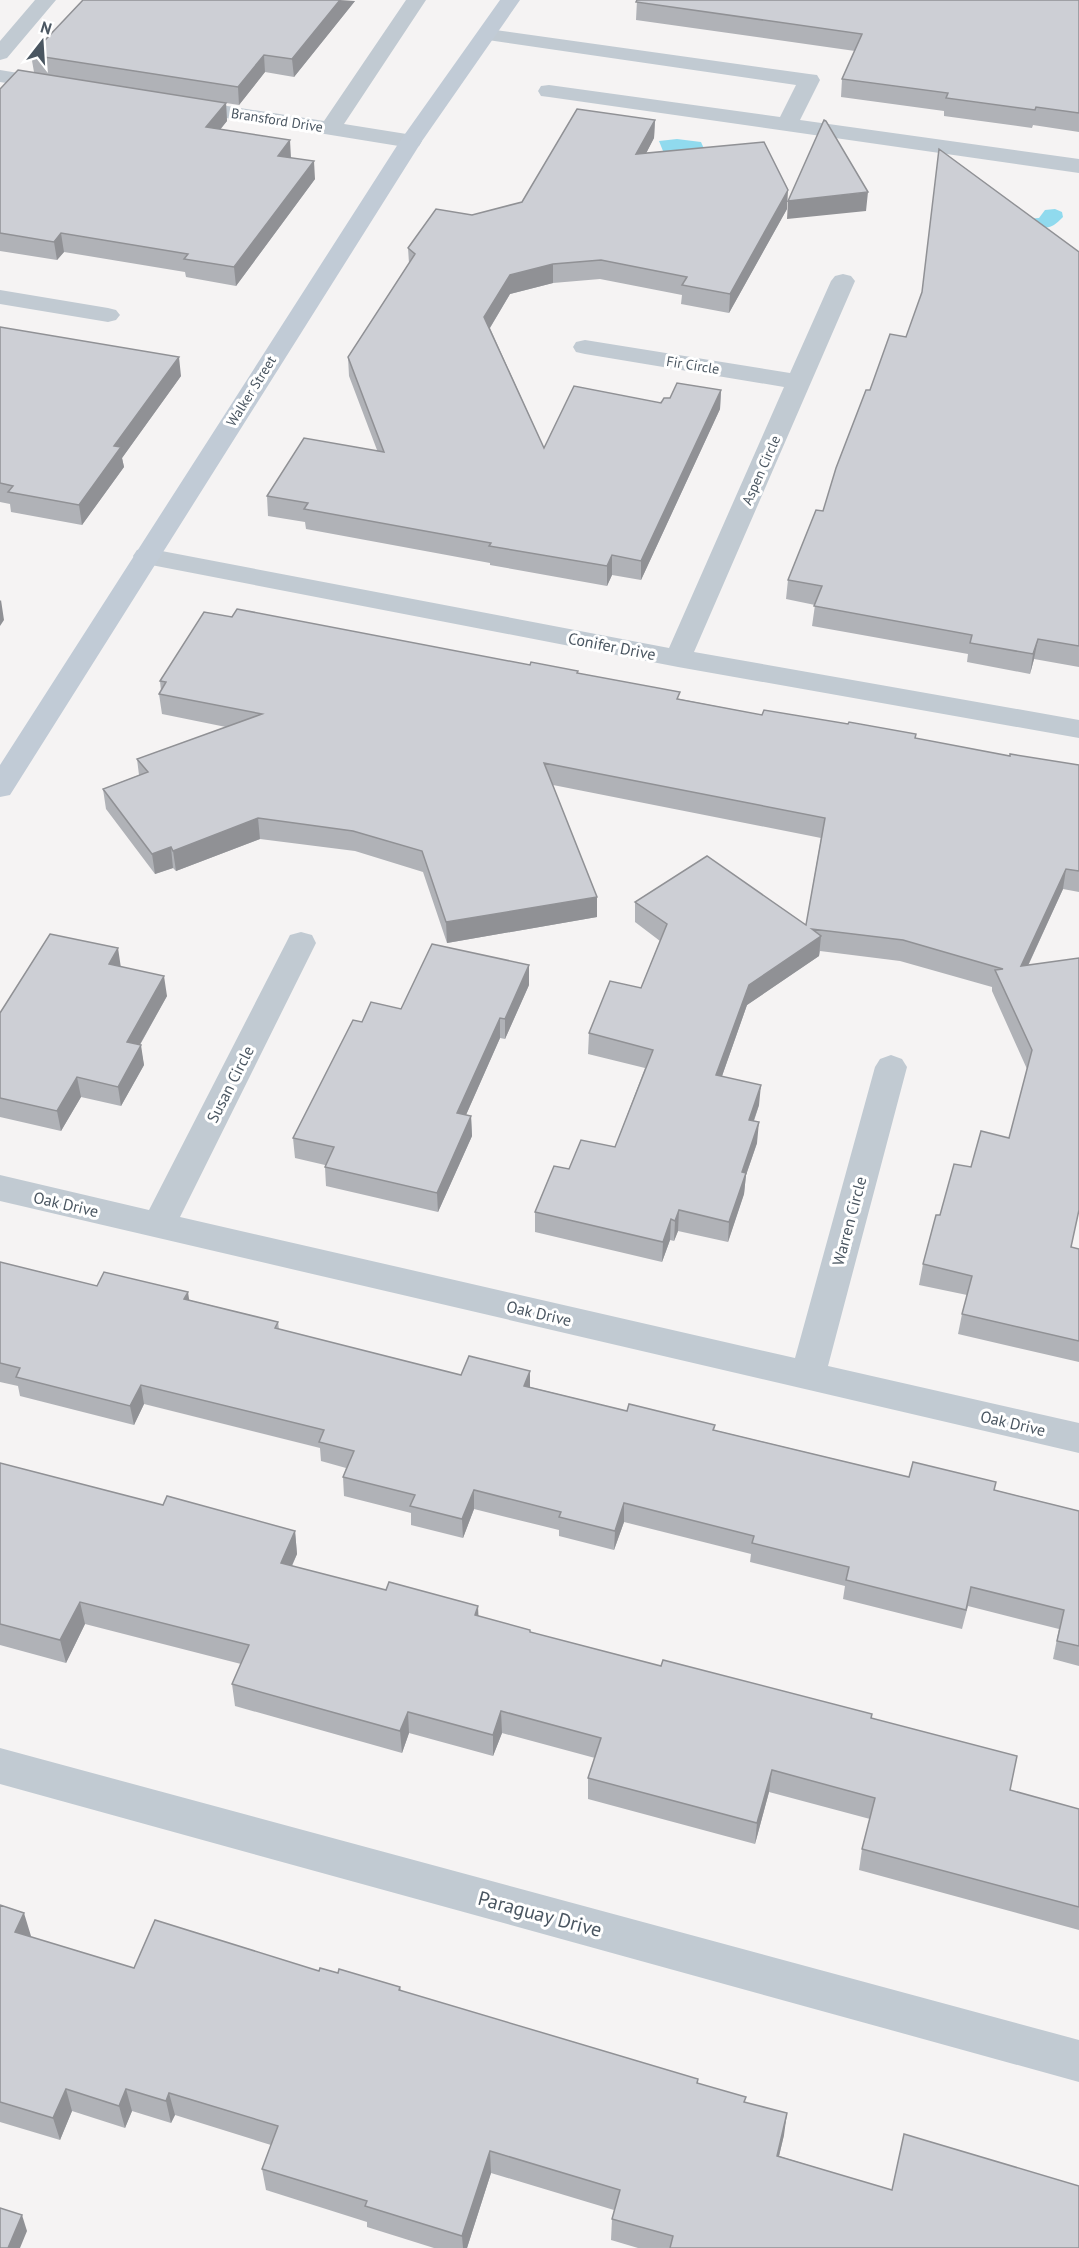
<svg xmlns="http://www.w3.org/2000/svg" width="1079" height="2248" viewBox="0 0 1079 2248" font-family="'PT Sans',sans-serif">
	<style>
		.water { fill: #90daee }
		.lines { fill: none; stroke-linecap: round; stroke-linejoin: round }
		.street { fill: #c1cad2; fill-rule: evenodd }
		.secondary { fill: #c1cbd6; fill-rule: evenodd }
		.wall { fill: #b0b2b7 }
		.shaded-wall { fill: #909195 }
		.building { fill: #cdcfd5; stroke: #909195; stroke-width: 1.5 }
		.labels { text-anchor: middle; stroke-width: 6; stroke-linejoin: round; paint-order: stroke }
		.far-street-label { font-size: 14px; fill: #4a5661; stroke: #fff }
		.street-label { font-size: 16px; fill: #4a5661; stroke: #fff }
		.near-street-label { font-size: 20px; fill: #4a5661; stroke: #fff }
	</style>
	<rect width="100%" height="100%" fill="#f5f3f3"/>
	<path class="water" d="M677 139 701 142 710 162 665 156 659 141Z
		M1055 209 1062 212 1063 217C1048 233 1044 228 1026 219L1039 218 1045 210Z"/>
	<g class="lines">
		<path class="street" d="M35 0H56L7 58 0 60V41Z
			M406 0H426L344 124 419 136 422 141 419 146 411 148 183 111 175 110 172 105 175 100 183 99 324 121Z
			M488 29 809 74 817 75 820 80 800 120 1079 159V173L549 97 541 96 538 91 541 86 549 85 780 117 796 85 481 39 478 35 481 31Z
			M0 70 55 79 63 80 66 85 63 90 55 91 0 82Z
			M843 274 851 276 855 281 694 652 1079 720V738L678 667 146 564 137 562 133 556 137 550 146 548 669 648 784 387 585 354 576 352 573 347 576 342 585 340 790 373 831 281 835 276Z
			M0 290 108 308 116 310 120 315 116 320 108 322 0 304Z
			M301 932 312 935 316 943 180 1217 795 1358 875 1067 880 1059 891 1055 902 1059 907 1067 828 1366 1079 1423V1453L0 1201V1175L149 1210 286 943 290 935Z
			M0 1748 1079 2040V2082L0 1784Z"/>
		<path class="secondary" d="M500 0H520L422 141 10 795 0 797V765L400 141Z"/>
	</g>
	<path class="wall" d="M637 0H1079V132L1033 125 1032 128 944 116V111L841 97 842 79 855 51 636 20Z
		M355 1 294 77 265 72 239 105 226 103 227 121 220 129 291 158 315 179 236 286 186 277 185 272 64 252 57 260 0 251V89L34 72 31 55Z
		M655 120 654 138 646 153 787 209 729 313 681 304 682 295 600 279 553 283 510 294 490 328 544 448 670 398 721 390 720 409 641 580 612 575 607 586 490 565V563L306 529 305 522 268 516 267 496 377 450 349 376 348 357 409 263 408 248 472 215 522 202Z
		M1079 252V667L1034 659 1030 674 967 662 968 654 812 626 815 605 786 599 788 580 823 511 870 390 906 337Z
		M0 327 181 376 122 458 124 467 82 525 11 512 10 504 0 502Z
		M232 617 530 665 578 671V673L680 699 762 715 848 724 916 734 915 738 1010 756 1079 765V892L1063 889 1028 966 1071 1247 1079 1249V1362L958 1334 962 1314 967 1295 919 1285 923 1264 940 1215 971 1167 1009 1138 1027 1069 992 991V987L900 961 820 951 819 956 747 1005 722 1076 759 1105 754 1121 757 1143 746 1175 744 1194 728 1242 678 1231 674 1241 670 1240 662 1262 535 1232V1212L569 1169 615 1147 645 1068 588 1054 589 1033 641 988 660 941 635 922V902L806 925 821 838 553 785 597 917 447 943 423 872 355 851 260 839 176 871 173 868 155 874 106 809 103 789 139 775 137 759 226 727 162 714 159 694 161 691 160 681Z
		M121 967 167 996 140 1045 144 1065 121 1106 81 1097 61 1131 0 1117V1013Z
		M529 985 505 1039 500 1038 466 1115 471 1116 472 1136 438 1212 326 1186 325 1167V1165L295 1158 293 1138 362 1022 401 1009Z
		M0 1262 97 1286 189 1300 278 1322 279 1329 461 1375 530 1387 627 1411 715 1425 714 1430 909 1477 995 1490 1079 1511V1666L1053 1659 1059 1629 968 1606 962 1629 843 1599 845 1586 750 1562 751 1554 624 1522 614 1550 559 1536V1530L474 1509 463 1538 411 1525V1513L344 1496 343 1477 346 1468 321 1461 320 1448 144 1404 134 1425 20 1396 18 1386 0 1382Z
		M0 1463 163 1505 295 1531 297 1554 292 1566 530 1630V1632L661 1666 871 1718 1010 1790 1079 1809V1930L859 1870 862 1849 870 1819 769 1792 755 1844 588 1799V1778L595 1758 502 1733 493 1756 409 1733 402 1753 235 1706 232 1684 241 1664 85 1624 66 1663 0 1645Z
		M0 1905 31 1937 134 1968 319 1971 338 1973 400 1987 401 1991 698 2083 745 2102 784 2135 779 2156 1079 2248H638L611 2240 612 2219 614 2210 491 2173 467 2248H434L367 2227V2222L266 2190 262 2169 271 2145 175 2115 171 2123 132 2111 125 2128 72 2111 60 2140 0 2122Z"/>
	<path class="shaded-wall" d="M340 0 355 1 294 77 292 59Z
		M264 55 265 72 239 105 238 87Z
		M226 103 227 121 208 145 206 127Z
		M655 120 654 138 636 173V154Z
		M290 140 291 158 278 156Z
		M314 161 315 179 236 286 234 267Z
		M788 190 787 209 729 313 730 294Z
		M868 192 866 211 787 219 788 201Z
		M61 233 64 252 57 260 54 242Z
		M553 264V283L510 294 485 336 484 317 510 275Z
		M179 357 181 376 122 458 124 467 82 525 79 505 114 446Z
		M721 390 720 409 641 580V561Z
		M612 555V575L607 586V566Z
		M1 600 4 620 0 626V601Z
		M1038 639 1034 659 1030 674 1033 654Z
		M258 818 260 839 176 871 173 851Z
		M171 847 173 868 155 874 152 854Z
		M1066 869 1063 889 1018 987 1021 966Z
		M597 897V917L447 943 446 922Z
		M821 936 819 956 747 1005 715 1096 716 1075 749 985Z
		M118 948 121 968 109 964Z
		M529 965V985L505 1039V1019Z
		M164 976 167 996 130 1062 127 1042Z
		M500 1018V1038L458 1133 457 1113Z
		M141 1045 144 1065 121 1106 118 1087Z
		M77 1077 81 1097 61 1131 57 1111Z
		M761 1085 759 1105 747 1140 749 1120Z
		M471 1116 472 1136 438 1212 437 1193Z
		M759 1122 757 1143 746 1175 744 1194 728 1242 729 1222 742 1172Z
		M679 1210 678 1231 674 1241 675 1221Z
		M671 1219 670 1240 662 1262 663 1242Z
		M188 1292 191 1312 184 1299Z
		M530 1371V1390L524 1386Z
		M141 1385 144 1404 134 1425 130 1406Z
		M474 1490V1509L463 1538 462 1519Z
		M624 1503V1522L614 1550 615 1531Z
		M295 1531 297 1554 283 1585 281 1563Z
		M80 1602 85 1624 66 1663 60 1640Z
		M478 1606 479 1628 475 1615Z
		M501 1711 502 1733 493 1756V1735Z
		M408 1712 409 1733 402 1753 400 1731Z
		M772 1770 769 1792 755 1844 757 1823Z
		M24 1913 31 1936 22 1956 15 1932Z
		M66 2089 72 2111 60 2140 53 2118Z
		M126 2089 132 2111 125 2128 119 2106Z
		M169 2093 175 2115 171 2123 166 2101Z
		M787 2113 784 2135 774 2177 777 2156Z
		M490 2151 491 2173 467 2248H463L462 2236Z
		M22 2215 27 2231 20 2248H8Z"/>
	<path class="building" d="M83 0H340L292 59 264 55 238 87 31 55Z
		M637 0H1079V113L1036 107 1035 110 946 98 948 93 842 79 862 34 636 2Z
		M18 70 226 103 206 127 290 140 278 156 314 161 234 267 184 259 188 254 61 233 54 242 0 233V89Z
		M577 109 655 120 636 154 764 142 788 190 730 294 682 285 687 277 601 260 553 264 510 275 484 317 544 448 574 386 661 403 664 398H670L677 383 721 390 641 561 612 555 607 566 489 546 491 543 304 509 308 503 267 496 304 438 384 452 348 357 415 254 408 248 436 209 472 215 522 202Z
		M824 120 826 121 868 192 788 201Z
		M939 149 1079 252V646L1038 639 1033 654 970 643 972 635 814 606 822 586 788 580 816 510 823 511 836 468 866 390H870L890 334 906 337 922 292Z
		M0 327 179 357 114 446 121 447 79 505 8 492 13 486 0 483Z
		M237 609 530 665 531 662 578 671 577 673 680 692 677 699 762 715 764 710 848 724 849 722 916 734 915 738 1010 756V754L1079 765V871L1066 869 1021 966 1079 958V1210L1071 1247 1079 1249V1341L962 1314 972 1276 923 1264 936 1215H940L954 1164 971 1167 981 1131 1009 1138 1032 1050 995 970 1003 969 903 940 812 929 821 936 749 985 716 1075 761 1085 749 1120 759 1122 742 1172 746 1173 729 1222 679 1210 675 1221 671 1219 663 1242 535 1212 554 1166 569 1169 581 1140 615 1147 653 1050 589 1033 610 981 641 988 667 924 635 902 707 856 806 925 825 818 544 763 597 897 446 922 422 851 353 831 258 818 173 851 171 847 152 854 103 789 148 772 137 759 262 714 159 694 166 682 160 681 204 612 232 617Z
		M50 934 118 948 109 964 164 976 127 1042 141 1045 118 1087 77 1077 57 1111 0 1098V1013Z
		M432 944 529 965 505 1019 500 1018 457 1113 471 1116 437 1193 325 1167 334 1147 293 1138 353 1020 362 1022 371 1002 401 1009Z
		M0 1262 97 1286 104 1272 188 1292 184 1299 278 1322 275 1328 461 1375 469 1356 530 1371 524 1386 627 1411 629 1404 715 1425 713 1430 909 1477 913 1462 996 1482 994 1490 1079 1511V1646L1057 1641 1064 1610 971 1587 966 1610 846 1580 849 1567 752 1543 754 1536 624 1503 615 1531 559 1517 561 1512 474 1490 462 1519 410 1506 415 1495 343 1477 354 1451 319 1442 324 1430 141 1385 130 1406 16 1377 20 1368 0 1363Z
		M0 1463 163 1505 167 1496 295 1531 281 1563 386 1590 389 1582 478 1606 475 1615 530 1630V1632L661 1666 663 1660 872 1714 871 1718 1017 1756 1010 1790 1079 1809V1907L862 1849 875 1798 772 1770 757 1823 588 1778 601 1738 501 1711 493 1735 408 1712 400 1731 232 1684 249 1645 80 1602 60 1640 0 1624Z
		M0 1905 24 1913 15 1932 134 1968 155 1920 319 1971 320 1968 338 1973 339 1969 400 1987 399 1990 698 2079 697 2083 746 2097 744 2102 787 2113 777 2156 892 2190 904 2134 1079 2186V2248H670L673 2236 612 2219 620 2190 490 2151 462 2236 365 2206 367 2201 262 2169 278 2126 169 2093 166 2101 126 2089 119 2106 66 2089 53 2118 0 2102Z
		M0 2208 22 2215 8 2248H0Z"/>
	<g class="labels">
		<g class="far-street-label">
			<text transform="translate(277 120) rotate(9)" y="5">Bransford Drive</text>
			<text transform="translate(693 365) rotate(9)" y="5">Fir Circle</text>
			<text transform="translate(251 391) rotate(-58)" y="5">Walker Street</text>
			<text transform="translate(761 470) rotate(-66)" y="5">Aspen Circle</text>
		</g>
		<g class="street-label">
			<text transform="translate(612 646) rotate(11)" y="6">Conifer Drive</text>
			<text transform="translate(230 1084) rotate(-63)" y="6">Susan Circle</text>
			<text transform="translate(66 1204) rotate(13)" y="6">Oak Drive</text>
			<text transform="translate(849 1221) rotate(-75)" y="6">Warren Circle</text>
			<text transform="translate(539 1313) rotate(13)" y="6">Oak Drive</text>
			<text transform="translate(1013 1423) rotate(13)" y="6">Oak Drive</text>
		</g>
		<g class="near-street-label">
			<text transform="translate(540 1914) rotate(15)" y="7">Paraguay Drive</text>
		</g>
	</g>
	<g transform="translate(42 42) rotate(17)" stroke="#ffffff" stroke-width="4.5" paint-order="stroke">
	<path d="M0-4.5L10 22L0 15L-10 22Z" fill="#4a5661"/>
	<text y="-9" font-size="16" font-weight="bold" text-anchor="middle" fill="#4a5661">N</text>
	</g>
</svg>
